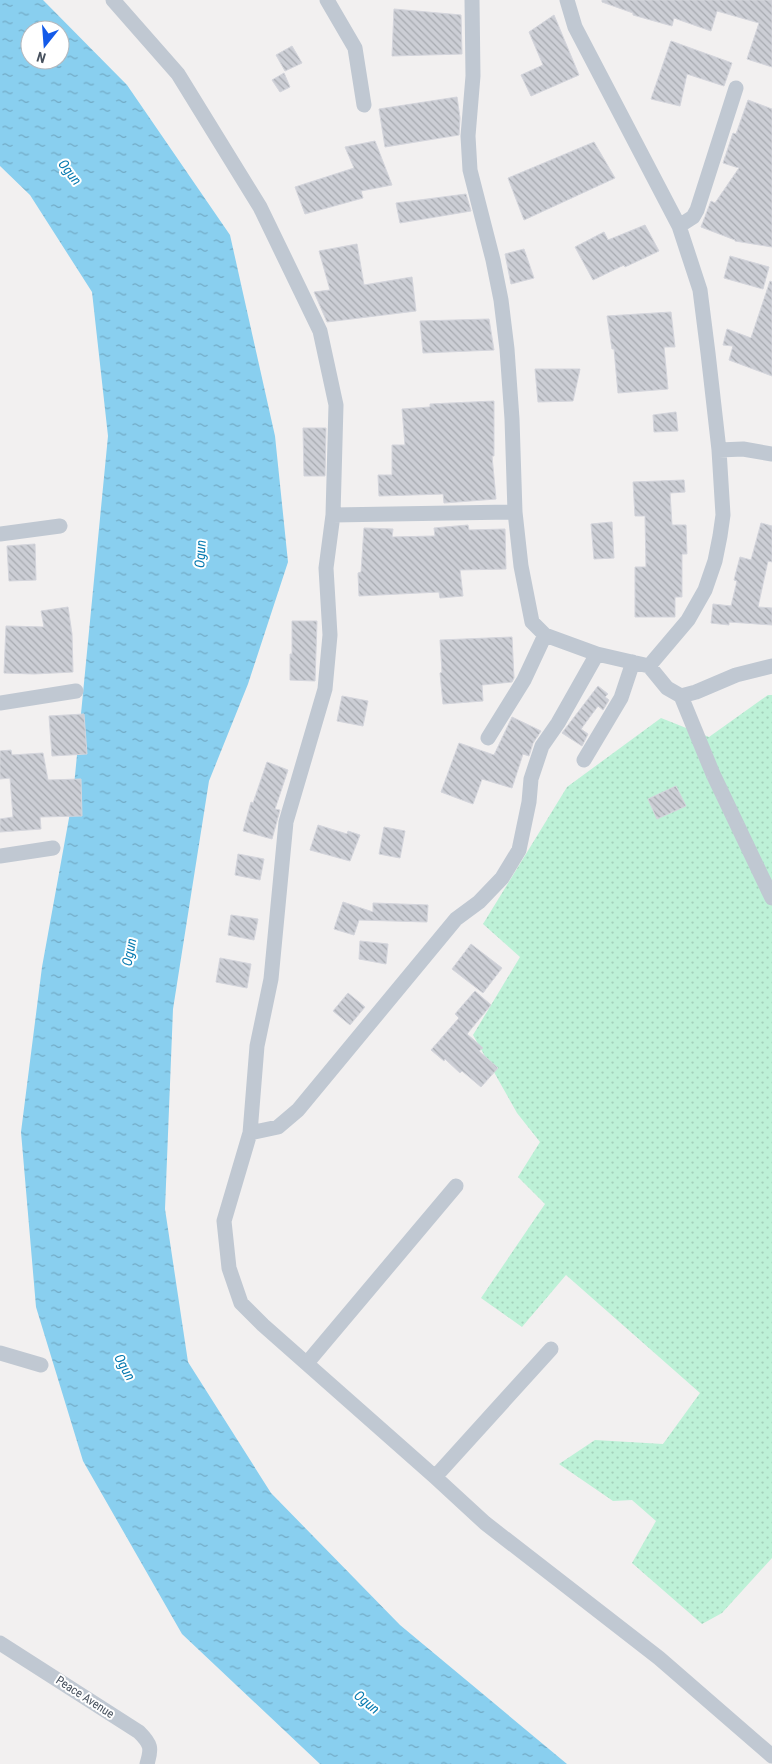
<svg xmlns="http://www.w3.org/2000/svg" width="772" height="1764" viewBox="0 0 772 1764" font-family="'Roboto Condensed',sans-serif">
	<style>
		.grass { fill: url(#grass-dots) }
		.water { fill: url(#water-ripples); fill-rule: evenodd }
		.building { fill: url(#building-back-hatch); stroke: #d4d5dc }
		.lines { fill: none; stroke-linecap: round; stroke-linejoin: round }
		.minor { stroke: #c0c8d2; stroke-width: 15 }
		.labels { text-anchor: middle; stroke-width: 4; stroke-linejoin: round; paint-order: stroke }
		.street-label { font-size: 12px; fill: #47515e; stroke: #fff }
		.water-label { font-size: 14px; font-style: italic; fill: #087bb1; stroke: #fff }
	</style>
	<defs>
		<pattern id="grass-dots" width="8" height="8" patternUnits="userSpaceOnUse" patternTransform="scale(1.25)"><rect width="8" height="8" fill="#bdf1d7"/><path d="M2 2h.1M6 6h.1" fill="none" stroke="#a4d0bb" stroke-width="1.8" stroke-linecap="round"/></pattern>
		<pattern id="water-ripples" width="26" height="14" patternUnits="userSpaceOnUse" patternTransform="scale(1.25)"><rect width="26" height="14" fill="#89cfef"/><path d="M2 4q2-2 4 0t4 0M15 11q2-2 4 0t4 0" fill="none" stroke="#72aac5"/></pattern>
		<pattern id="building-back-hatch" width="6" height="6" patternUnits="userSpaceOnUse" patternTransform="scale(1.25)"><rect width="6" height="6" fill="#ccced5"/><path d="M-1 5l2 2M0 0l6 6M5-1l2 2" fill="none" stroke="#a7aab0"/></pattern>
	</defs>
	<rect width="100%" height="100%" fill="#f2f0f0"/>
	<path class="grass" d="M768 695H772V1558L722 1613 702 1624 632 1563 656 1521 632 1500 613 1501 559 1464 595 1440 663 1444 700 1393 566 1275 522 1327 481 1298 545 1204 518 1177 540 1142 517 1113 473 1035 520 957 483 924 567 787 661 718 709 737Z"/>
	<path class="water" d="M0 0H43L127 85 230 235 275 436 288 562 248 684 209 781 173 1009 165 1209 188 1362 271 1493 400 1625 567 1764H320L182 1634 83 1461 36 1307 21 1132 42 967 73 796 108 436 92 292 30 195 0 166ZM30 30H60V60H30Z"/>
	<path class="building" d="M602 0H772V67L747 59 759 23 717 11 711 31 674 18 672 26 633 15V13L602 2Z
		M394 9 461 15 462 54 392 56Z
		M554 15 579 75 531 96 521 75 543 65 529 32Z
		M671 41 732 63 724 86 687 74 680 106 651 99Z
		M292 46 302 63 285 71 276 55Z
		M284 73 290 87 280 92 272 80Z
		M457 97 460 118 459 135 385 147 379 109Z
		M748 100 772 109V247L735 241V240L701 227 711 201 715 203 739 168 723 163 733 133 736 134Z
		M375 141 392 185 361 191 363 198 305 214 295 187 354 168 345 147Z
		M594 142 615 178 524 220 508 178Z
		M466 194 471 211 400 223 396 203Z
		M645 225 659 251 625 267 624 265 593 280 575 247 604 232 608 240Z
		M357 244 364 285 412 277 416 311 327 322 314 292 330 290 319 251Z
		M524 249 534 278 511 284 505 254Z
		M730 256 769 267 763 289 724 278Z
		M770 281 772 282V376L729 360 733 346 723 345 727 329 751 338Z
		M671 312 675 347H664L668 389 618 393 614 349H612L607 316Z
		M489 319 494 350 423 353 420 321Z
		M535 369H580L573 401 538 402Z
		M494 401V456H492L496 499 444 503 443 494 379 496 378 475H392V445H405L402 409 430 407V404Z
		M676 412 678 431 654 432 653 415Z
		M303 428H326L325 476H304Z
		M684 480 685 492 670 493 672 525H686L687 554H682V597H675V617H635V567H646L645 516H635L633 482Z
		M612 522 614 558 594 559 591 524Z
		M761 523 772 526V562L768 561 758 607 772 608V625L729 622V625L711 623 713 604 731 606 737 581 734 580 740 557 751 560Z
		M468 525 469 530 505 529 506 569 460 570 463 596 440 598 439 592 359 596 358 573 361 572 364 528 393 529 392 537 435 536 434 528Z
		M35 544 36 580 9 581 7 546Z
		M68 607 72 634 73 672 34 674 4 673 6 626 44 627 41 611Z
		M292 621H317L315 681 290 680V654H292Z
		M512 637 514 678 512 682 482 685 483 701 443 704 440 673 442 672 440 640Z
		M598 686 608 694 605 697 609 700 603 710 598 706 581 729 588 734 582 746 562 733Z
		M342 696 368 701 363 726 337 721Z
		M84 714 87 754 52 756 49 716Z
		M512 717 541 731 533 743 529 756 523 754 512 788 482 779 473 804 441 792 459 743 494 755Z
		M11 750 12 755 43 753 48 780 81 779 82 816 40 817 41 829 0 832V819L13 817 10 778 0 779V751Z
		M267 762 288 770 275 809 280 810 272 839 243 831 251 802 253 803Z
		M676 786 686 806 657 819 648 799Z
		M318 825 347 834 348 831 360 835 350 861 310 850Z
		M384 827 405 831 400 858 379 854Z
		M238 854 264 859 260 880 235 875Z
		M343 902 373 912V903L428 905 427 922 359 920 354 935 334 929Z
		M231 915 258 919 254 940 228 935Z
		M360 941 388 944 386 964 359 959Z
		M471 944 502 968 483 993 452 969Z
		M220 958 251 964 247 988 216 982Z
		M475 991 491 1005 467 1034 483 1048 479 1051 498 1068 481 1087 462 1071 460 1073 445 1059 444 1061 431 1050 459 1018 455 1014Z
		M348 993 365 1007 350 1025 333 1011Z"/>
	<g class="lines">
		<path class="minor" d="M113 0 178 74 260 207 320 331 336 405 333 515 326 568 330 635 325 689 286 822 271 979 257 1046 250 1133 224 1221 229 1268 241 1303 263 1325 435 1477 485 1523 659 1658 772 1756
			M327 0 355 48 364 105
			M472 0 473 76 468 136 470 170 493 260 501 300 507 349 512 419 515 512 521 566 532 622 545 635 597 654 649 666 688 620 705 590 715 561 720 536 723 515 719 450 708 353 700 290 679 226 575 27 567 0
			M679 226 693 217 697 210 736 88
			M719 450 743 449 772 454
			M333 515 515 512
			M0 534 60 526
			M649 666 667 688 681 696 696 692 736 675 772 666
			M681 696 713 774 772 898
			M0 703 76 691
			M488 738 524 680 545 635
			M584 760 621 698 633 662
			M0 856 53 848
			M250 1133 278 1127 298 1110 456 919 479 902 502 878 519 850 529 802 531 779 542 746 558 723 597 654
			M0 1353 41 1365
			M307 1363 456 1186
			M435 1477 551 1349
			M0 1643 139 1732C151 1744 152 1748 147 1764"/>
	</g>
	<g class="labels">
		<g class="street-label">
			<text transform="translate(85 1697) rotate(33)" y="4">Peace Avenue</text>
		</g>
		<g class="water-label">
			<text transform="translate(70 172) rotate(52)" y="5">Ogun</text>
			<text transform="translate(200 554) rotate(-87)" y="5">Ogun</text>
			<text transform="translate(129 952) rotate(-79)" y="5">Ogun</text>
			<text transform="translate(125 1367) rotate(61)" y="5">Ogun</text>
			<text transform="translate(367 1702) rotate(39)" y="5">Ogun</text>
		</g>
	</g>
	<g transform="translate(45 45) rotate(197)"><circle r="24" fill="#ffffff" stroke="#b5b9bf"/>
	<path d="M0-4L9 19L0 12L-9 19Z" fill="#135ae9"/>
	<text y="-8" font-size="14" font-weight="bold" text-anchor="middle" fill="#47515e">N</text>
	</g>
</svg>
